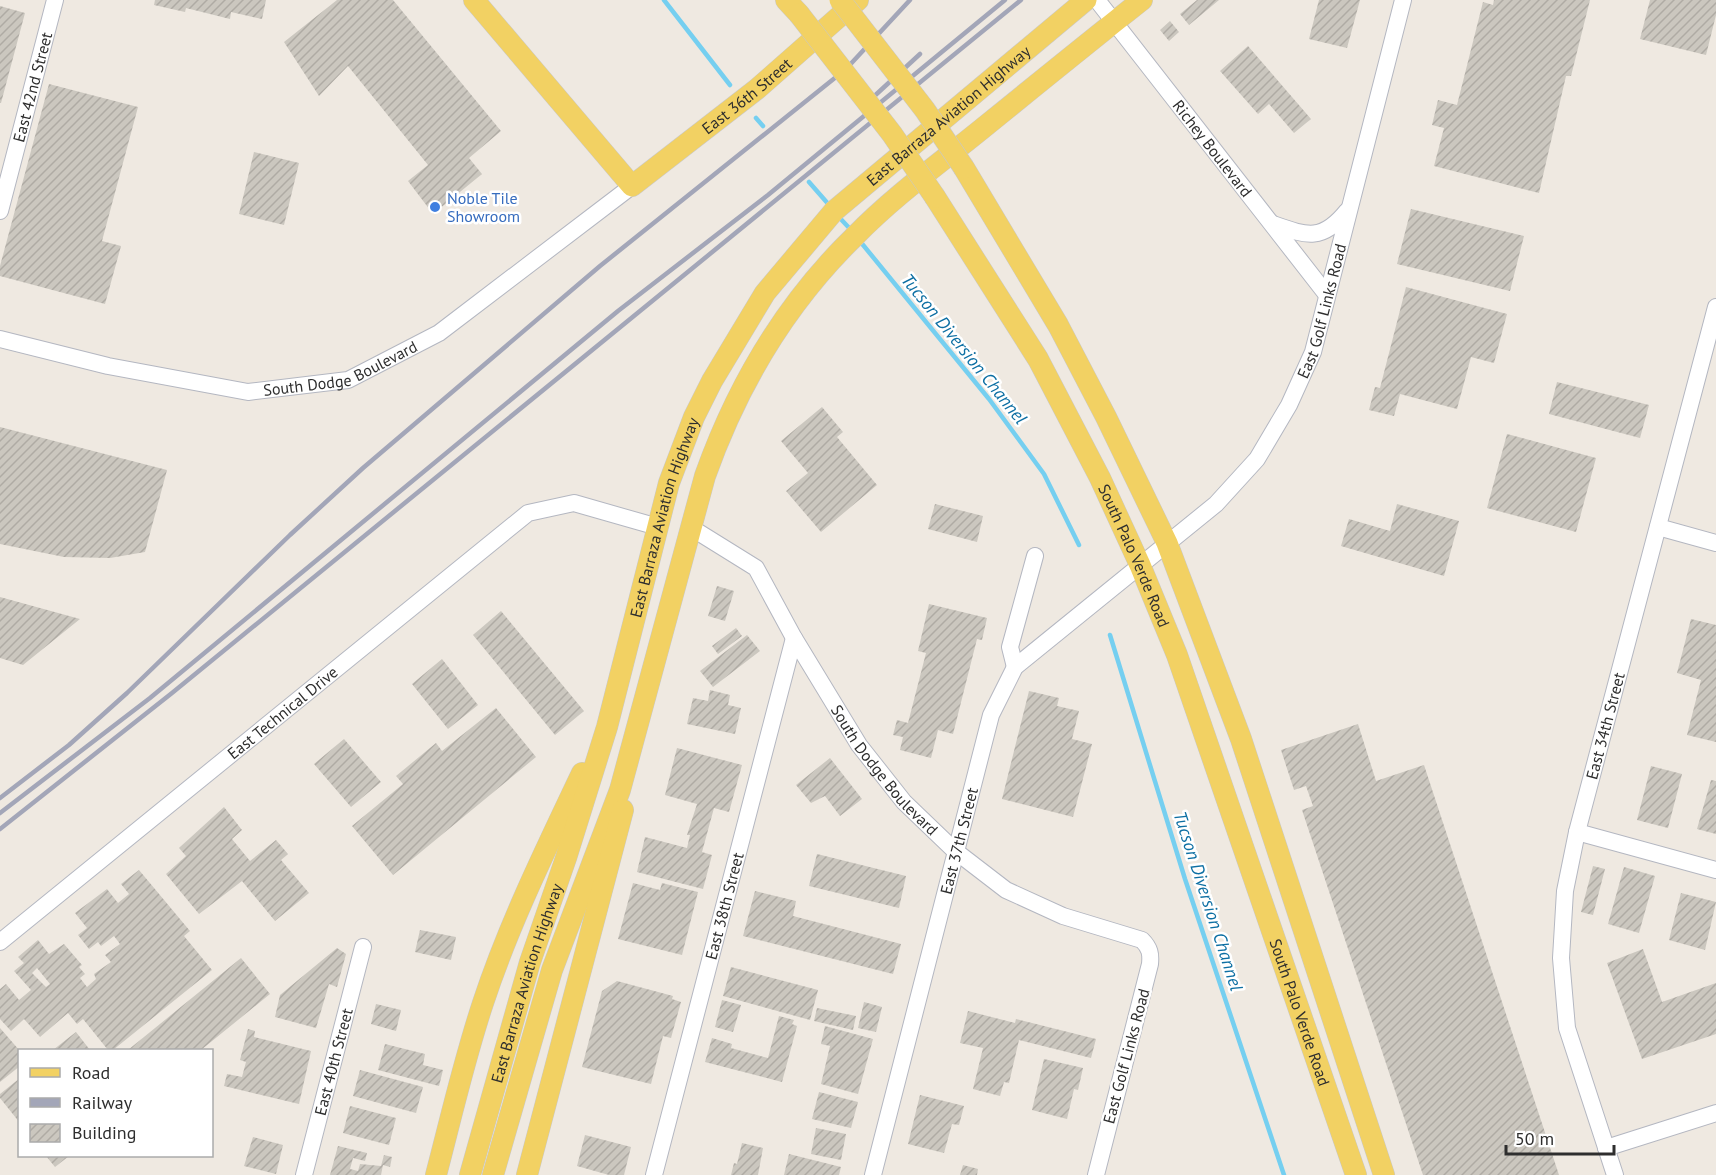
<svg xmlns="http://www.w3.org/2000/svg" width="1716" height="1175" viewBox="0 0 1716 1175" font-family="'PT Sans',sans-serif">
	<style>
		.lines { fill: none; stroke-linecap: round; stroke-linejoin: round }
		.stream { stroke: #75cff0; stroke-width: 4.5 }
		.building { fill: url(#building-hatch); fill-rule: evenodd }
		.minor-casing { stroke: #b4b7c1; stroke-width: 18 }
		.major-casing { stroke: #c9c9c9; stroke-width: 22 }
		.minor { stroke: #fff; stroke-width: 16 }
		.major { stroke: #f2d163; stroke-width: 21 }
		.rail { stroke: #a3a6b8; stroke-width: 4.5 }
		.major-bridge-casing { stroke: #c9c9c9; stroke-width: 22; stroke-linecap: butt }
		.major-bridge { stroke: #f2d163; stroke-width: 21 }
		.shop-dot { fill: #3f7fe0; stroke: #fff; stroke-width: 2 }
		.labels { text-anchor: middle; stroke-width: 5; stroke-linejoin: round; paint-order: stroke }
		.street-label { font-size: 16px; fill: #2e2e2e; stroke: #fff }
		.shop-label { font-size: 16px; fill: #366cbe; stroke: #fff; text-anchor: start }
		.water-label { font-size: 18px; font-style: italic; fill: #0d6fa3; stroke: #fff }
	</style>
	<defs>
		<pattern id="building-hatch" width="6" height="6" patternUnits="userSpaceOnUse" patternTransform="scale(1.5)"><rect width="6" height="6" fill="#cbc7bf"/><path d="M-1 1l2-2M0 6l6-6M5 7l2-2" fill="none" stroke="#afaba4"/></pattern>
	</defs>
	<rect width="100%" height="100%" fill="#efe9e1"/>
	<g class="lines">
		<path class="stream" d="M664 0 730 85
			M756 118 763 126
			M809 182 830 206
			M837 215 852 231
			M859 240 989 399 1044 474 1079 545
			M1110 635 1185 879 1284 1175"/>
	</g>
	<path class="building" d="M155 0H266L262 19 231 12 230 19 186 8 185 12 154 5Z
		M337 0H393L501 131 469 158 482 174 433 214 408 181 428 165 348 66 319 96 284 42Z
		M1197 0H1219L1189 25 1180 14Z
		M1319 0H1360L1347 48 1309 39Z
		M1494 0H1590L1571 76H1566L1539 193 1434 166 1444 128 1432 125 1438 100 1457 105 1483 2 1493 5Z
		M1650 0H1716V15L1706 55 1640 39Z
		M0 6 25 13 1 103H0Z
		M1170 21 1179 32 1169 41 1160 30Z
		M1248 46 1311 119 1294 133 1269 104 1258 114 1220 71Z
		M49 84 138 107 102 241 121 246 105 304 0 276V266Z
		M254 152 299 163 284 225 239 214Z
		M1411 209 1524 236 1510 291 1397 264Z
		M1406 287 1507 314 1494 363 1471 357 1457 409 1400 394 1394 416 1369 410 1375 387 1380 388Z
		M1557 382 1649 405 1640 438 1549 414Z
		M822 407 843 432 837 437 877 485 821 532 786 491 808 473 781 441Z
		M0 427 167 470 145 552 110 558 64 557 0 544Z
		M1507 434 1596 458 1576 532 1487 508Z
		M935 504 983 516 977 542 928 529Z
		M1397 504 1459 521 1444 576 1341 546 1349 519 1390 531Z
		M717 586 734 591 725 621 708 616Z
		M0 597 80 619 23 665 0 658Z
		M929 604 987 618 982 640 977 639 953 734 938 730 931 758 900 750 903 737 893 735 897 720 908 723 926 653 918 651Z
		M501 611 584 711 555 735 473 635Z
		M1691 619 1716 625V742L1687 735 1701 680 1677 673Z
		M736 628 742 636 718 654 712 646Z
		M747 635 760 651 713 687 700 671Z
		M442 659 478 705 448 729 412 684Z
		M710 690 730 695 728 705 741 708 735 734 687 724 693 698 708 701Z
		M1029 691 1059 698 1057 706 1079 711 1072 739 1092 744 1073 817 1002 799Z
		M496 708 536 757 393 875 352 826 403 784 396 776 436 743 442 751Z
		M1358 724 1376 781 1424 765 1559 1175H1423L1302 810 1313 806 1306 786 1294 790 1281 750Z
		M344 739 381 782 351 807 314 764Z
		M677 748 742 765 729 812 714 808 702 852 712 855 703 889 637 872 645 837 687 848 690 835H687L697 804 665 795Z
		M830 758 862 799 840 816 825 796 811 803 796 785Z
		M1651 766 1682 774 1668 828 1637 820Z
		M1711 780 1716 781V834L1697 829Z
		M224 807 242 830 232 839 250 861 276 840 288 854 281 860 309 893 275 921 242 881 199 914 166 874 186 856 179 848Z
		M817 854 906 876 899 908 809 886Z
		M1593 866 1605 869 1593 915 1581 912Z
		M1624 867 1655 876 1639 933 1608 924Z
		M139 870 190 931 184 936 212 970 113 1050H108L83 1019 77 1024 68 1013 40 1037 24 1019 11 1031 0 1019V989L6 984 19 1000 31 990 14 971 24 963 18 957 38 940 49 954 64 944 82 965 79 967 85 974 80 978 87 987 96 979 94 974 111 962 105 955 120 944 114 936 101 946 98 942 89 949 78 935 87 928 75 913 107 889 118 903 129 894 121 884ZM37 968 50 984 46 987 32 973Z
		M633 883 660 890 662 883 698 892 682 955 618 939Z
		M755 891 796 901 793 916 901 944 893 974 743 936Z
		M1681 893 1716 902 1705 950 1669 940Z
		M420 930 456 937 451 960 415 952Z
		M337 948 346 954 337 987 329 984 316 1028 275 1017 280 995Z
		M1643 949 1662 1002 1716 983V1034L1642 1059 1607 963Z
		M241 958 270 994 201 1050H128Z
		M731 967 818 990 810 1020 723 996Z
		M617 981 673 996 672 999 681 1002 671 1038 663 1036 651 1084 582 1067 602 991Z
		M722 1000 741 1005 733 1032 715 1027Z
		M864 1002 882 1007 876 1032 858 1028Z
		M376 1004 401 1010 396 1031 371 1024Z
		M817 1008 856 1016 853 1030 814 1021Z
		M968 1011 1015 1023 1016 1019 1096 1039 1091 1058 1019 1040 1009 1083 1004 1082 1000 1096 973 1089 983 1048 960 1043Z
		M779 1016 794 1020 792 1024 797 1026 782 1082 705 1062 712 1038 732 1044 731 1048 768 1058Z
		M825 1026 873 1039 858 1094 821 1084 830 1046 821 1044Z
		M0 1028 20 1051V1066L0 1082Z
		M248 1029 255 1031 254 1037 311 1051 299 1104 224 1086 227 1074 242 1077 246 1062 240 1060Z
		M76 1032 90 1050H53Z
		M385 1044 425 1054 423 1065 443 1070 439 1086 378 1070Z
		M1044 1059 1083 1068 1078 1090 1074 1089 1067 1119 1032 1110Z
		M360 1070 423 1087 416 1113 353 1096Z
		M20 1078V1123L0 1098V1094Z
		M819 1092 858 1102 851 1128 812 1119Z
		M920 1095 964 1106 959 1125 952 1124 944 1153 908 1144Z
		M350 1106 396 1118 389 1145 343 1133Z
		M816 1128 846 1134 841 1160 811 1154Z
		M585 1135 631 1147 624 1175H609L577 1166Z
		M253 1137 283 1145 276 1174 244 1166Z
		M742 1143 763 1148 758 1175H731L734 1163 737 1164Z
		M338 1146 367 1153 365 1161 353 1158 350 1169 358 1171 360 1164 381 1166 384 1155 392 1157 390 1167 383 1165 381 1175H330Z
		M789 1154 841 1167 839 1175H784Z
		M46 1156H69L55 1167Z
		M963 1165 978 1169 977 1175H960Z"/>
	<g class="lines">
		<g class="minor-casing">
			<g id="minor">
				<path id="s1" d="M1097 0 1327 295"/>
				<path id="s2" d="M0 211 55 0"/>
				<path d="M1273 224C1307 236 1322 242 1347 211"/>
				<path id="s3" d="M0 339 108 366 248 392 348 380 439 333 632 186"/>
				<path id="s4" d="M690 527 756 568 794 638 859 745 904 802 954 850 1006 890 1063 916 1142 940C1150 948 1151 954 1150 964L1096 1175"/>
				<path d="M1658 527 1716 543"/>
				<path d="M1015 667 1010 647 1035 556"/>
				<path d="M1577 832 1716 870"/>
				<path id="s5" d="M0 942 528 513 574 503 658 527"/>
				<path d="M1606 1148 1716 1113"/>
				<path id="s6" d="M304 1175 363 947"/>
				<path id="s7" d="M654 1175 794 638"/>
				<path id="s8" d="M873 1175 991 715 1015 667 1216 504 1257 459 1289 405 1313 352 1403 0"/>
				<path id="s9" d="M1615 1175 1567 1028 1561 958 1565 891 1577 832 1716 307"/>
			</g>
		</g>
		<g class="major-casing">
			<g id="major">
				<path id="s10" d="M474 0 632 186 757 89 858 0"/>
				<path d="M786 0 799 14"/>
				<path d="M964 168 1058 325 1106 417 1167 543 1241 739 1384 1175"/>
				<path id="s11" d="M935 197 1038 359 1100 478 1140 565 1177 655 1356 1175"/>
				<path d="M436 1175C451 1118 464 1060 483 1003 509 924 546 849 582 773"/>
				<path id="s12" d="M470 1175 530 962 566 858 607 727 669 483 694 417 712 381 765 293 834 211 1086 0"/>
				<path d="M493 1175 552 970 620 790 705 476C737 386 786 303 855 236 894 196 940 163 983 128 1036 85 1089 42 1142 0"/>
				<path d="M527 1175 623 810"/>
			</g>
		</g>
		<use href="#minor" class="minor"/>
		<use href="#major" class="major"/>
		<path class="rail" d="M869 101 920 54
			M0 798 69 745 127 693 290 535 363 468 600 266 846 69 910 0
			M0 813 150 698 618 311 768 195 1005 0
			M0 829 172 693 1021 0"/>
		<g class="major-bridge-casing">
			<path id="major-bridge" d="M840 0 925 110 964 168
				M799 14 892 134 935 197"/>
		</g>
		<use href="#major-bridge" class="major-bridge"/>
	</g>
	<circle class="shop-dot" cx="435" cy="207" r="6"/>
	<g class="labels">
		<g class="street-label">
			<text dy="6" stroke="none"><textPath href="#s2" startOffset="128">East 42nd Street</textPath></text>
			<text dy="6" stroke="none"><textPath href="#s10" startOffset="390">East 36th Street</textPath></text>
			<text dy="6" stroke="none"><textPath href="#s12" startOffset="1190">East Barraza Aviation Highway</textPath></text>
			<text dy="6" stroke="none"><textPath href="#s1" startOffset="188">Richey Boulevard</textPath></text>
			<text dy="6" stroke="none"><textPath href="#s8" startOffset="1011">East Golf Links Road</textPath></text>
			<text dy="6" stroke="none"><textPath href="#s3" startOffset="350">South Dodge Boulevard</textPath></text>
			<text dy="6" stroke="none"><textPath href="#s12" startOffset="686">East Barraza Aviation Highway</textPath></text>
			<text dy="6" stroke="none"><textPath href="#s11" startOffset="411">South Palo Verde Road</textPath></text>
			<text dy="6" stroke="none"><textPath href="#s5" startOffset="364">East Technical Drive</textPath></text>
			<text dy="6" stroke="none"><textPath href="#s9" startOffset="462">East 34th Street</textPath></text>
			<text dy="6" stroke="none"><textPath href="#s4" startOffset="318">South Dodge Boulevard</textPath></text>
			<text dy="6" stroke="none"><textPath href="#s8" startOffset="345">East 37th Street</textPath></text>
			<text dy="6" stroke="none"><textPath href="#s7" startOffset="278">East 38th Street</textPath></text>
			<text dy="6" stroke="none"><textPath href="#s12" startOffset="200">East Barraza Aviation Highway</textPath></text>
			<text dy="6" stroke="none"><textPath href="#s11" startOffset="897">South Palo Verde Road</textPath></text>
			<text transform="translate(1126 1056) rotate(-75)" y="6">East Golf Links Road</text>
			<text dy="6" stroke="none"><textPath href="#s6" startOffset="117">East 40th Street</textPath></text>
		</g>
		<g class="shop-label">
			<text x="447" y="204">Noble Tile<tspan x="447" dy="18">Showroom</tspan></text>
		</g>
		<g class="water-label">
			<text transform="translate(964 349) rotate(51)" y="6">Tucson Diversion Channel</text>
			<text transform="translate(1208 901) rotate(72)" y="6">Tucson Diversion Channel</text>
		</g>
	</g>
	<rect x="18" y="1049" width="195" height="108" fill="#ffffff" stroke="#ababab" stroke-width="1.5"/>
	<rect x="30" y="1068" width="30" height="9" fill="#f2d163" stroke="#ababab" stroke-width="1.5"/>
	<text x="72" y="1079" font-size="18" fill="#2e2e2e">Road</text>
	<rect x="30" y="1098" width="30" height="9" fill="#a3a6b8" stroke="#ababab" stroke-width="1.5"/>
	<text x="72" y="1109" font-size="18" fill="#2e2e2e">Railway</text>
	<rect x="30" y="1124" width="30" height="18" fill="url(#building-hatch)" stroke="#ababab" stroke-width="1.5"/>
	<text x="72" y="1139" font-size="18" fill="#2e2e2e">Building</text>
	<path d="M1506 1145v9h108v-9" fill="none" stroke="#2e2e2e" stroke-width="3"/>
	<text x="1515" y="1145" font-size="18" fill="#2e2e2e" stroke="#ffffff" stroke-width="4.5" paint-order="stroke">50 m</text>
</svg>
